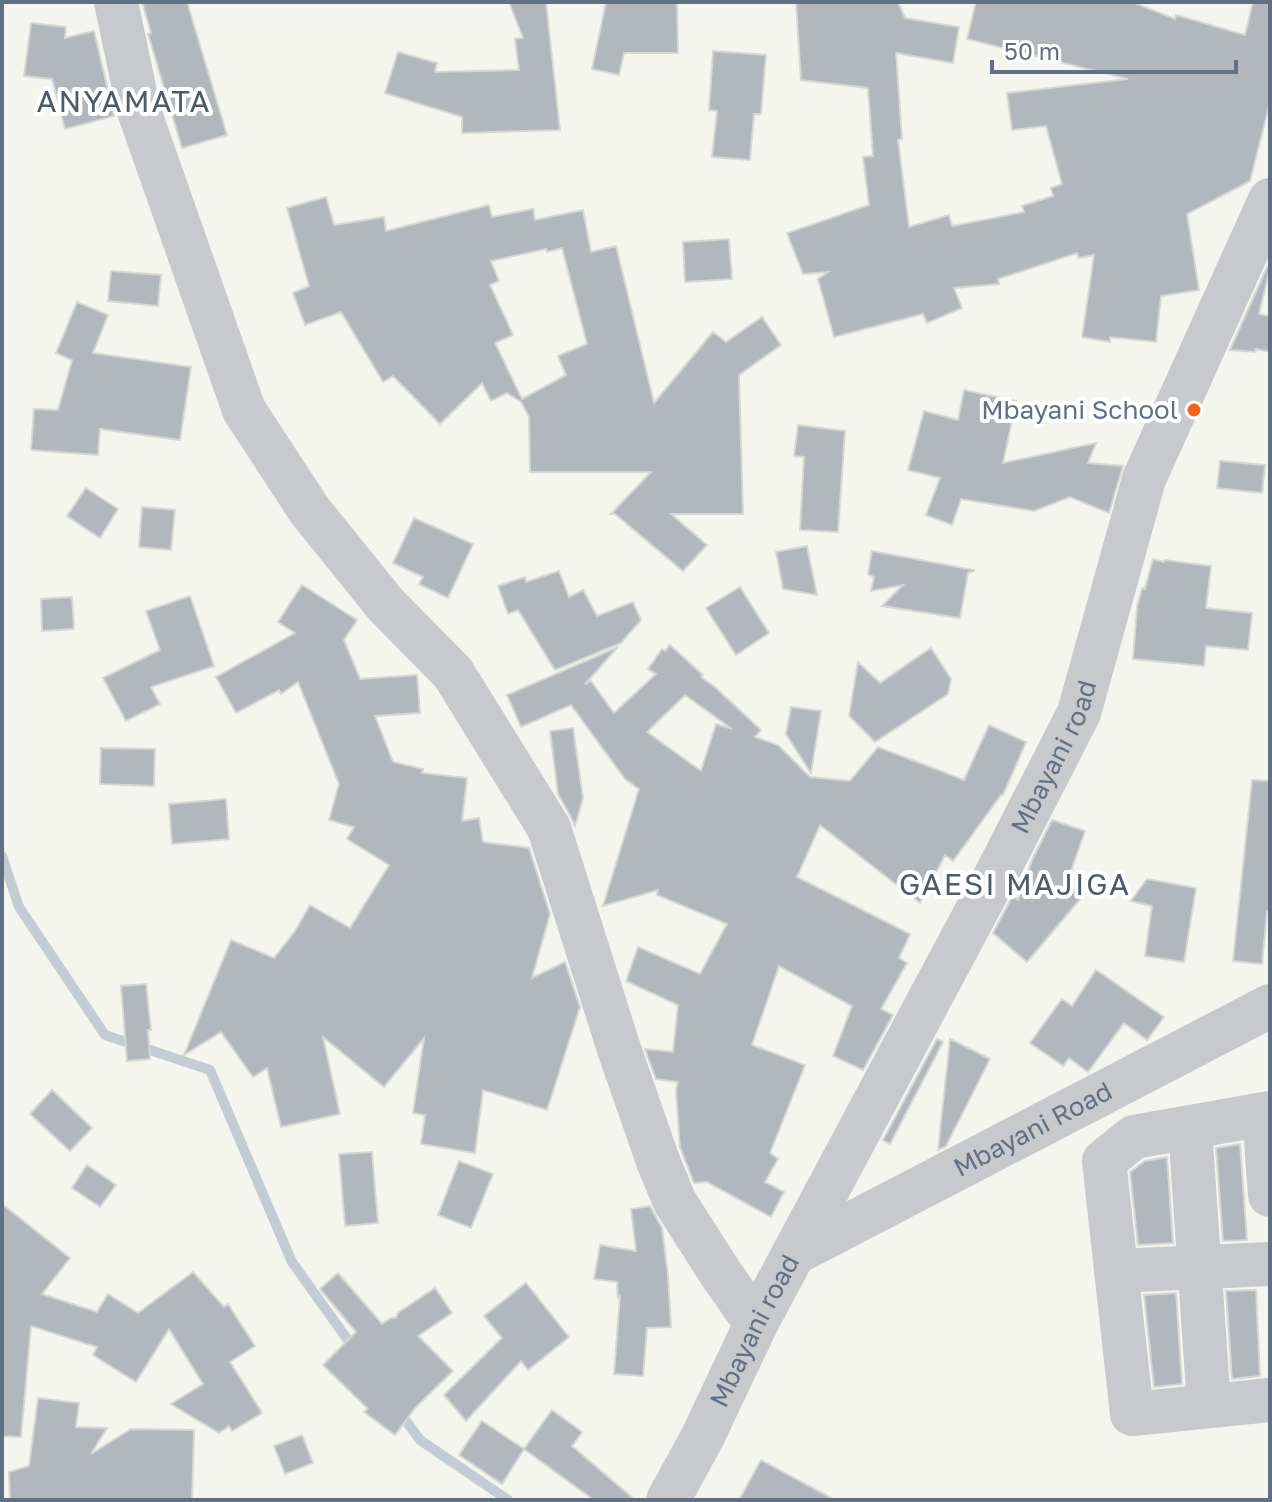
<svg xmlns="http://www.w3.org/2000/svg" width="1272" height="1502" viewBox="0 0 1272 1502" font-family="'Golos Text',sans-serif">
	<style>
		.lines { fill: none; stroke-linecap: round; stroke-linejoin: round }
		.stream { stroke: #c3ccd2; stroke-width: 10 }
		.building { fill: #b1b7bd; stroke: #d6d6d3; stroke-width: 2; fill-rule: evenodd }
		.minor { stroke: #c7c9cd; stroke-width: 44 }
		.poi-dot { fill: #f26413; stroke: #fff; stroke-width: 3 }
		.labels { text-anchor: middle; stroke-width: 8; stroke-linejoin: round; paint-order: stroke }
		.poi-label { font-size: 26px; fill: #617084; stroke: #fff; text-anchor: end }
		.street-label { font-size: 26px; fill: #617084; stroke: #fff }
		.quarter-label { font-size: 30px; letter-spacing: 2px; fill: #505b69; stroke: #fff }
	</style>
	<rect width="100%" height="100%" fill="#f5f5f0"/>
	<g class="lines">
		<path class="stream" d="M2 856 19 907 105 1035 210 1070 292 1262 355 1350
			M399 1411 420 1440 508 1500"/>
	</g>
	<path class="building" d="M142 2H187L227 135 182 148 148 34 151 33Z
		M509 2H546L560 130 462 133V117L385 93 398 52 437 63 435 72 519 70 515 39 523 38Z
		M606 2H677L678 53H624L619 75 592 69Z
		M796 2H898L905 18 959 27 953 63 896 53 902 139 898 140 909 227 949 215 952 226 1024 212 1022 206 1053 196 1051 188 1062 184 1046 126 1012 130 1007 93 1128 79 967 39 976 2H1132L1175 19 1176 15 1245 35 1253 2H1270V102L1250 181 1187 214 1199 290 1161 296 1156 342 1110 337V342L1082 337 1094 255 1079 258 1077 253 998 279 999 284 954 288 962 308 927 323 923 314 834 337 818 279 828 272 803 274 787 233 869 205 863 157 873 156 868 88 801 80Z
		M31 23 66 27 65 38 94 31 114 116 65 129 52 79 24 76Z
		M713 51 766 55 761 114H754L750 160 712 157 717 111 709 110Z
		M326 197 334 225 384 217 386 231 489 205 492 217 533 209 535 220 583 210 591 252 616 246 654 403 713 332 726 342 762 317 781 345 739 375 743 514H671L707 545 683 571 615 514H611L651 472H530L529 417 521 402 507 393 491 401 482 383 440 424 393 376 383 382 341 312 305 325 293 293 309 286 287 208ZM562 248 587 344 558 356 566 375 522 399 495 343 513 335 490 285 499 281 491 261 546 249 547 252Z
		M729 239 732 279 685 282 683 242Z
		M1267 267 1270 268 1259 314 1270 316V352L1256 349 1255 352 1230 350Z
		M111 271 161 275 158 306 108 301Z
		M77 302 108 315 93 353 191 367 180 440 100 429 98 455 31 450 34 409 58 410 72 360 56 353Z
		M964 390 1016 401 1003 463 1096 443 1088 463 1123 466 1109 513 1070 497 1034 511 961 499 952 525 926 515 940 478 908 470 924 411 958 420Z
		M798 425 845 431 838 532 800 530 804 457 794 456Z
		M1220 461 1265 465 1262 493 1217 488Z
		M86 488 118 509 100 538 67 516Z
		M142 507 175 510 171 550 139 547Z
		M414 518 473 544 448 598 419 584 423 577 393 563Z
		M807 546 817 595 783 589 776 552Z
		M872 551 974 570V571L968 573 960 618 882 606 903 585 871 591 874 577 868 574Z
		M1153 559 1164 562 1165 560 1211 566 1206 608 1252 613 1248 650 1206 646 1204 666 1133 659 1137 607 1142 588 1145 589Z
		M559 571 569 597 583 590 597 616 633 602 641 620 621 643 555 670 518 610 508 614 498 586 525 577 526 582Z
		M302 585 357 620 344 640 360 679 417 675 420 713 375 716 393 762 423 769 422 773 467 778 462 821 479 818 483 842 529 848 550 914 532 978 565 962 580 1007 547 1110 483 1090 475 1153 421 1144 425 1115 413 1113 424 1038 384 1087 323 1037 340 1114 281 1127 267 1068 253 1077 221 1032 184 1055 231 940 274 958 295 931 310 905 350 928 389 865 347 839 354 827 329 820 339 784 298 682 281 694 279 690 236 713 216 677 295 633 278 622Z
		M740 587 769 633 736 655 706 608Z
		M190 596 214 666 151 687 160 704 126 721 103 678 160 650 146 611Z
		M72 597 74 629 42 631 41 599Z
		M670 645 703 675 701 677 716 688 761 730 755 737 778 745 810 777 850 781 878 747 964 780 989 725 1026 742 1003 795H1001L953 861 945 855 920 903 820 825 797 877 910 934 899 958 907 963 881 1009 893 1015 863 1070 833 1056 852 1006 779 966 752 1045 805 1065 770 1153 778 1159 765 1182 784 1192 771 1217 707 1182 694 1183 680 1147 676 1090 678 1082 656 1079 645 1049 673 1052 678 1005 626 981 638 947 700 974 727 924 657 895 658 890 603 906 639 789 625 779 571 705 521 727 507 695 618 647 585 684 591 681 614 713 656 674 648 669 662 649 665 651ZM685 695 732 729 716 724 701 771 647 732Z
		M931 648 951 679 948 694 875 742 849 716 858 662 880 683Z
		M791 707 821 711 811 773 786 734Z
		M573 728 583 798 575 826 570 815 558 794 550 731Z
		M101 748 155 749 154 786 100 784Z
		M1252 780 1270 781V912L1267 911 1262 964 1233 961Z
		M226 799 229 839 172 844 169 804Z
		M1052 820 1085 831 1070 874 1092 885 1027 962 993 933 1013 895 1018 900 1032 860Z
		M1147 879 1196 888 1184 962 1145 956 1152 906 1131 901Z
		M1096 970 1164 1017 1147 1040 1124 1023 1088 1072 1069 1058 1063 1066 1030 1043 1062 999 1072 1006Z
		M146 984 151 1030H148L150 1059 127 1061 121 986Z
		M937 1039 943 1042 890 1144 883 1140Z
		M950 1039 990 1059 946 1146 938 1150Z
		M52 1090 92 1128 70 1151 30 1114Z
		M1240 1144 1247 1240 1223 1241 1216 1148Z
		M372 1152 378 1223 345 1226 339 1154Z
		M1167 1157 1173 1243 1138 1245 1130 1172 1145 1161Z
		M459 1161 493 1174 471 1228 438 1215Z
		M87 1165 116 1185 100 1207 72 1188Z
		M2 1204 70 1258 42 1294 97 1312 108 1294 138 1313 193 1272 224 1307 228 1304 255 1346 230 1362 262 1413 232 1431 229 1426 219 1433 171 1404 203 1384 169 1329 136 1382 93 1355 97 1347 31 1326 21 1437 2 1436Z
		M650 1206 662 1228 668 1276 671 1327 647 1328 643 1376 614 1374 620 1296 618 1298 617 1282 594 1279 600 1245 636 1251 631 1209Z
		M338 1273 382 1324 391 1318H396L398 1313 435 1288 452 1313 418 1336 453 1371 415 1408 395 1435 364 1412 368 1409 323 1365 356 1332 320 1289Z
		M526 1283 569 1337 528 1370 521 1361 466 1421 444 1395 502 1338 484 1316Z
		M1256 1290 1260 1376 1232 1379 1226 1291Z
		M1176 1293 1182 1384 1154 1387 1144 1295Z
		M38 1398 79 1403 76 1427 107 1428 91 1454 131 1429 194 1430 192 1500H10L9 1472 29 1466Z
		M552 1410 582 1432 572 1446 635 1500H594L524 1449Z
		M482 1421 524 1449 502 1484 459 1455Z
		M302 1435 313 1463 285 1474 274 1446Z
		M761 1460 835 1500H739Z"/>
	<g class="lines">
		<g class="minor">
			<path d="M116 2 139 111 244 410 310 511 386 605 453 673 549 828 619 1049 658 1161 675 1202 721 1274 756 1324"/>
			<path d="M1270 1113 1134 1137 1104 1161 1132 1414 1270 1400"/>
			<path d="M1264 1114 1270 1195"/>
			<path d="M1190 1128 1209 1406"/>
			<path id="s1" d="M795 1253 1270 1006"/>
			<path d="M1116 1271 1270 1264"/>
			<path id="s2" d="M668 1500 702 1438 756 1324 998 871 1079 713 1144 479 1270 200"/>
		</g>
	</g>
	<circle class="poi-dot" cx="1194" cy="410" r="8"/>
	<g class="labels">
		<g class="poi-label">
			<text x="1178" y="419">Mbayani School</text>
		</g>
		<g class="street-label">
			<text dy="9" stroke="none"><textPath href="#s2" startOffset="838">Mbayani road</textPath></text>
			<text dy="9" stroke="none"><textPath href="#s1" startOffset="268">Mbayani Road</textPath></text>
			<text dy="9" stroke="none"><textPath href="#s2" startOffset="190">Mbayani road</textPath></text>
		</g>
		<g class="quarter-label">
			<text x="124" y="112">ANYAMATA</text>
			<text x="1015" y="895">GAESI MAJIGA</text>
		</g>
	</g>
	<rect width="1272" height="1502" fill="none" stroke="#617084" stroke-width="8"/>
	<path d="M992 60v12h244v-12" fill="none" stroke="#617084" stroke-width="4"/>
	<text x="1004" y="60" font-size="24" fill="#617084" stroke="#ffffff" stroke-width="6" paint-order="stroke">50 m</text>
</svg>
